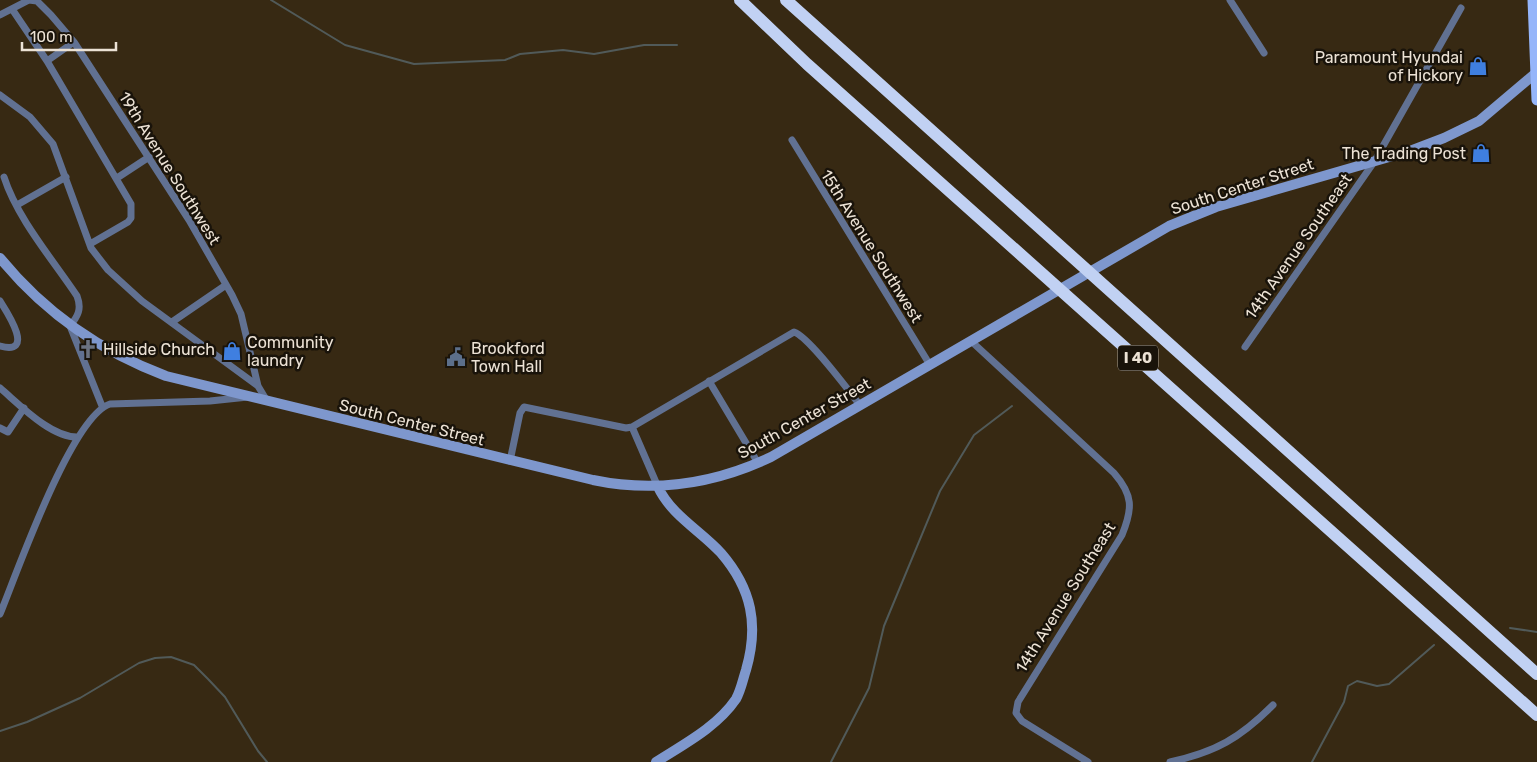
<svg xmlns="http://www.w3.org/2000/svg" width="1537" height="762" viewBox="0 0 1537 762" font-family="Rubik,sans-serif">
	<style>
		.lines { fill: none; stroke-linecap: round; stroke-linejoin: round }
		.stream { stroke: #515a59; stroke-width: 2 }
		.street { stroke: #617192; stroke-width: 7 }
		.secondary { stroke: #7e97cd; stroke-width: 10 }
		.primary { stroke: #95b5fa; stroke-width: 11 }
		.highway { stroke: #c1d1f3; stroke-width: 12 }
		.labels { text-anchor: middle; stroke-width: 5; stroke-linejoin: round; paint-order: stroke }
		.shield { fill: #19130a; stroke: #ada498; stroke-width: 1 }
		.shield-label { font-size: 15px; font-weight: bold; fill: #ece2d5 }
		.poi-label { font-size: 16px; fill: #ece2d5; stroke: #19130a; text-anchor: start }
		.street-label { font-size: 16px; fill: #ece2d5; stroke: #19130a }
	</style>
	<rect width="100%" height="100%" fill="#372913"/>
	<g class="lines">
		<path class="stream" d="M271 0 345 45 414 64 505 60 520 54 563 50 594 54 644 45H677
			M1510 628 1537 632
			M0 731 27 722 80 698 139 663 155 658 171 657 194 665 208 679 225 697 258 751 267 762
			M831 762 869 688 884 626 940 491 974 435 1012 406
			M1312 762 1344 702 1348 686 1357 681 1377 686 1389 684 1434 645"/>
		<path class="street" d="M1230 0 1264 53
			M12 9 47 61 131 204V218L128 222 90 244
			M0 15 29 0 37 1 51 15 74 42 189 220 232 295 241 314 258 386 267 401
			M47 61 74 42
			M0 95 30 117 53 144 91 248 108 270 142 301 258 386
			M792 140 930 365
			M4 177C17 218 53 260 77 296 82 309 78 316 70 326L102 406
			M117 178 149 157
			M17 205 66 177
			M0 301C7 312 36 356 0 346
			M172 322 226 285
			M971 341 1114 473C1133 495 1133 508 1122 535L1018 702 1016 713 1022 721 1088 762
			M1245 347 1374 162 1461 8
			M709 381 758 463
			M0 388C19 404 51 438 78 437
			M632 427 658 487
			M0 428 8 432 24 408
			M510 461 520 413 524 407 626 428 632 427 794 332C809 337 848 390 860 405
			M0 614C17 573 71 417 110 404L210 401 248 397
			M1170 762C1216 752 1240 738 1273 705"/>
		<path class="secondary" d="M0 258C45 313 99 351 166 376L593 480C655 493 714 484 771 457L1169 226 1216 207 1410 151 1444 138 1479 121 1537 72
			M656 762C684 744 717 727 736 699 741 690 743 679 746 670 759 625 752 589 721 553 701 531 671 515 658 487"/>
		<path class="primary" d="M1533 0 1537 100"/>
		<path class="highway" d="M740 0 807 64 1537 715
			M786 0 1537 674"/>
	</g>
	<defs>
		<g id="shop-bare" transform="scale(1.5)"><path d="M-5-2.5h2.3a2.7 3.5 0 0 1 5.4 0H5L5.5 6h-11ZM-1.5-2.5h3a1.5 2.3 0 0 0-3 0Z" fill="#3f7fe0" stroke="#19130a" stroke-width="2.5" paint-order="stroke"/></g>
		<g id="church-bare" transform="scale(1.5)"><path d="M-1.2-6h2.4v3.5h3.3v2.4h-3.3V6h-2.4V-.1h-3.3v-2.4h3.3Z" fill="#6b7280" stroke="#19130a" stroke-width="2.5" paint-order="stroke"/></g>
		<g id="civic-bare" transform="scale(1.5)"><path d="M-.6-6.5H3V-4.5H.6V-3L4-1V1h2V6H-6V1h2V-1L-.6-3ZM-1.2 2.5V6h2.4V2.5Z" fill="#5c6f8a" stroke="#19130a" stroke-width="2.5" paint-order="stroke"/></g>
	</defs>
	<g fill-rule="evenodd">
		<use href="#shop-bare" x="1478" y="66"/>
		<use href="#shop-bare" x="1481" y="153"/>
		<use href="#church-bare" x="88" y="349"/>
		<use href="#shop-bare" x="232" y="351"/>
		<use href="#civic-bare" x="456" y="357"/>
	</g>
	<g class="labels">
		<rect class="shield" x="1118" y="345.5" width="40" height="25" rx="4"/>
		<g class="shield-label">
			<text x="1138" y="363">I 40</text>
		</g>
		<g class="poi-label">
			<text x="1463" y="63" text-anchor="end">Paramount Hyundai<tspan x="1463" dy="18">of Hickory</tspan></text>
			<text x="1466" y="159" text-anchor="end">The Trading Post</text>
			<text x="247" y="348">Community<tspan x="247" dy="18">laundry</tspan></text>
			<text x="471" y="354">Brookford<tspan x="471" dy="18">Town Hall</tspan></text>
			<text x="103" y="355">Hillside Church</text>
		</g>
		<g class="street-label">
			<text transform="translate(170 168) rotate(58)" y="6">19th Avenue Southwest</text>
			<text transform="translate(1242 186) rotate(-18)" y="6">South Center Street</text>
			<text transform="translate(872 246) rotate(58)" y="6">15th Avenue Southwest</text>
			<text transform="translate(1298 246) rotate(-55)" y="6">14th Avenue Southeast</text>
			<text transform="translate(804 418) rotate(-29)" y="6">South Center Street</text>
			<text transform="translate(412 422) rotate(14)" y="6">South Center Street</text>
			<text transform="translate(1065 597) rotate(-58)" y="6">14th Avenue Southeast</text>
		</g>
	</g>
	<path d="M22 42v8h94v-8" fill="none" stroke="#ece2d5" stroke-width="2.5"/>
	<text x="30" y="42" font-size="15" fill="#ece2d5" stroke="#19130a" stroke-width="4" paint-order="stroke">100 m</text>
</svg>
